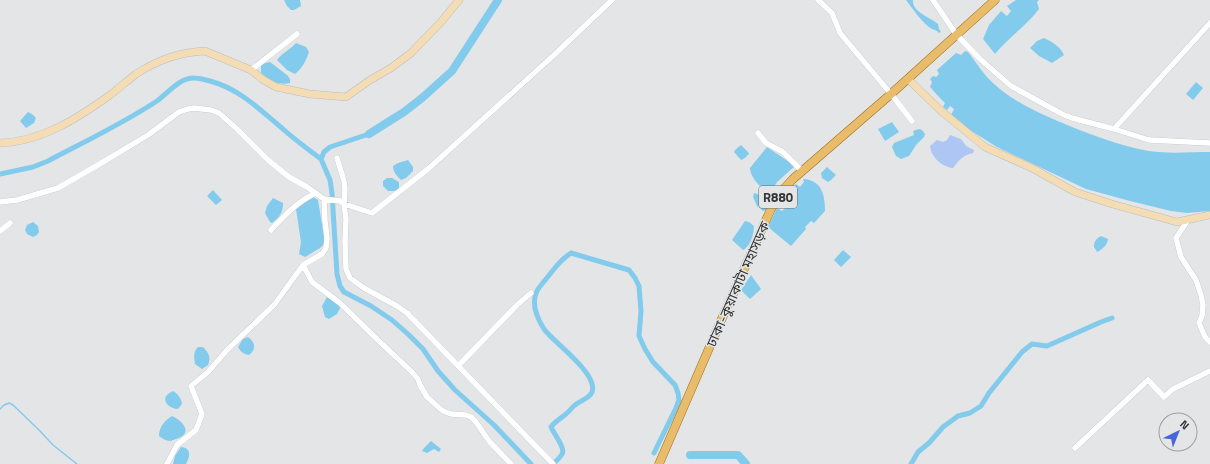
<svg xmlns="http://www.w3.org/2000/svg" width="1210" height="464" viewBox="0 0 1210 464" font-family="'Titillium Web','Noto Sans Bengali',sans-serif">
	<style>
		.green { fill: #adc6f3 }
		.water { fill: #82cbec }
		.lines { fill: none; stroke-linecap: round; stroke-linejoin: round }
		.stream { stroke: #82cbec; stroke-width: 1.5 }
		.canal { stroke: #82cbec; stroke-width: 5 }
		.river { stroke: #82cbec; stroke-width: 8 }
		.street-casing { stroke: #bbbcbe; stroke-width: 6 }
		.secondary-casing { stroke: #bbbcbe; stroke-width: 8 }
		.primary-casing { stroke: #a07018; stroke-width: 9 }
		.street { stroke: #fff; stroke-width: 5.5 }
		.secondary { stroke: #f4ddb5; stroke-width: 7 }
		.primary { stroke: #e8bc6b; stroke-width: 8 }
		.labels { text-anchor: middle; stroke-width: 3; stroke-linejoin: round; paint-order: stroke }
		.shield { fill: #e4e5e7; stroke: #6a6a6c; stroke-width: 1 }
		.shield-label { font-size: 13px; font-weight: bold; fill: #353637 }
		.street-label { font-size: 14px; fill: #353637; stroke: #e4e5e7 }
	</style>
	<rect width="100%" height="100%" fill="#e4e5e7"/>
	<path class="green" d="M950 135 961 139 966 146 974 150 973 153C963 155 959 160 953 168 942 167 931 157 930 146L937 140 943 142 947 140Z"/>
	<path class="water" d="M284 0H300L301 6 294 10H291L287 6Z
		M906 0H913C912 12 930 17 938 24L939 29 941 32 939 33C937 30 934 30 932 29 923 24 912 8 906 0Z
		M1016 0H1039L1037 2 1039 9C1026 26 1008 38 995 54L983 39 989 25 1001 11 1007 16 1011 11 1007 6Z
		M1044 38C1052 42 1060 46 1064 55L1052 63 1039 56 1030 48 1037 41Z
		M296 43 306 47 309 52C306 61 303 67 295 74L287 70 277 60C283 52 290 50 296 43Z
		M965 51 968 52C976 62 983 74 993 83 1018 106 1050 118 1082 131 1104 139 1125 147 1149 151 1169 154 1190 152 1210 152V211L1187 213 1171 211 1130 201 1086 189 997 147 965 127 951 115 954 109 950 106 947 110 943 107 945 103 939 97 930 87 932 82 930 79 933 76 936 77 939 74 937 70 956 53 961 55Z
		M270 62 287 75 290 79V83C279 86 269 80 261 73V65L265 63Z
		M1196 82 1203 88 1193 100 1186 94Z
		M28 112 32 114 36 118 34 123 26 128 20 121Z
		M892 122 899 132 885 141 878 129Z
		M919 129 922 130 925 134 924 137 916 145 909 156 901 159 896 156 892 147 894 143 914 135 913 131Z
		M741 145 748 152 749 154 745 158 741 160 734 152 736 149Z
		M767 147 795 166 777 182 770 194C761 187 751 180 750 168Z
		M408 160 413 167V171L406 178 401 180C397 176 393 172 393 166L398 163Z
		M827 167 836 175 831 180 828 182 822 178 821 173Z
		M387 178H392L399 182V189L394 191H388L383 186V181Z
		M803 179C822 180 825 195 825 211L814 223 811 221 805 227 806 229 791 246 768 227 777 208 782 211 788 205 783 199 796 184 800 187 804 182Z
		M213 190 222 200 216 205 207 196Z
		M754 193C760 194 766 201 769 206L767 210 763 211 757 206 753 197Z
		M313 197 318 200 325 243 320 248 305 257 299 254 301 242 296 209Z
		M273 198 283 203C283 212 280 217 272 223L270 222 265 213 267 206Z
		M745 221 749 222 754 226C754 234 750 247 743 250L732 240Z
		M33 222 38 226 39 232 37 235 33 237 27 234 25 230 27 225Z
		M1101 236 1108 239C1108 244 1102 250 1097 252L1094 247C1094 241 1096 239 1101 236Z
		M843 250 851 257 841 267 834 260Z
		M751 275 761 289 750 299 741 290Z
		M327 297 338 304 340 308 337 314 329 319 325 317 322 306Z
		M248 337C255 342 257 349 249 355 243 354 241 352 238 347L243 339Z
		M198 347H203C209 353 211 357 208 365L202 369 195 364C194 357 193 352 198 347Z
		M173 391C178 394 181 398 182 404L178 409C166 408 159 397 173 391Z
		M172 416C183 421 194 433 176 439 176 439 171 441 170 441 166 441 162 438 159 436 159 427 165 420 172 416Z
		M431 441 441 449 439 452 434 449 427 453 422 451 424 448Z
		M181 447C192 448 190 457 186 464H173L175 456Z"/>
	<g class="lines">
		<path class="stream" d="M0 409 4 405 9 403 13 405 39 430 53 445 77 464"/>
		<path class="canal" d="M369 134 330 147 324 152 321 159 330 180 332 193 337 274 340 286 344 292 371 306 392 320 409 335 423 349 438 371 455 390 494 425 531 464
			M0 174 33 167 48 161C84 142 122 124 157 101 168 93 180 77 195 78 200 78 205 80 210 81 240 89 260 110 283 129 295 140 308 149 321 159
			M553 464C556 461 560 458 562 454 566 449 554 434 551 427 555 421 562 418 567 413 570 411 572 407 575 405 581 400 589 399 592 392 599 374 553 342 544 329 537 318 531 303 537 291 539 287 543 283 546 279 555 268 559 261 571 253L629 270 635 278 639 286 641 311 639 336 645 349 653 362 675 385 678 393 679 400 676 408 654 453
			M911 464 918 452 929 443 943 427 958 416 970 413 981 406 989 393 1022 352 1032 344 1047 346 1101 322 1112 318"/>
		<path class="river" d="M369 134 404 112 422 98 452 71 498 0
			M690 455H738L746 464"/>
		<g class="street-casing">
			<path id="street" d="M818 0 832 13 840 33 891 94 912 121
				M933 0 956 34 980 59 1011 86 1062 114 1072 118 1114 129 1149 140 1210 143
				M251 70 297 34
				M1114 129 1210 23
				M758 133 766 143 783 152 802 171
				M337 158 344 181 345 189 344 204 346 219 345 242 346 269 350 278 364 288 397 306 407 313 553 464
				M324 199 325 221 327 238 326 248 322 254 303 265 312 282 340 303 381 343 411 371 418 379 420 385 427 397 436 405 443 411 451 414 466 415 471 417 476 422 489 441 511 464
				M0 202 17 200 58 188 98 165 148 135 179 112 188 109 194 108 211 110 219 113 237 129 268 160 289 177 307 187 324 199 340 201 344 204 372 213 428 169 554 55 612 0
				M1188 220 1176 238 1181 257 1196 280 1201 295 1203 305 1202 316 1199 323 1205 337 1210 342
				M271 230C285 215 298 201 316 193
				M0 231 10 223
				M458 366 517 305 531 293
				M1075 448 1148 380 1164 397 1173 389 1210 371
				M167 464 177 445 196 430 202 414 191 386 208 372 227 350 274 305 303 265"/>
		</g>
		<g class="secondary-casing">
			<path id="secondary" d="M908 79 940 110 985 147 1032 168 1075 192 1112 204 1177 222 1210 215
				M0 143C41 142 78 118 110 95 119 88 127 81 136 74 156 61 181 52 205 51L251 70 262 79 276 87 310 94 346 97 370 80 391 68 411 53 441 22 459 0"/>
		</g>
		<g class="primary-casing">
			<path id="primary" d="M659 464 723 316 771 209 780 193 793 179 891 94 995 0"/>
		</g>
		<use href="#street" class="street"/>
		<use href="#secondary" class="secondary"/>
		<use href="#primary" class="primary"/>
	</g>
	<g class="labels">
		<rect class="shield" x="759" y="186" width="38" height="22" rx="3"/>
		<g class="shield-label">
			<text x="778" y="202">R880</text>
		</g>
		<g class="street-label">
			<text transform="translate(738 284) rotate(-66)" y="5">ঢাকা-কুয়াকাটা মহাসড়ক</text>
		</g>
	</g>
	<g transform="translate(1178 432) rotate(43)"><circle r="19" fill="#e4e5e7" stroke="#9e9fa1"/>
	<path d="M0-3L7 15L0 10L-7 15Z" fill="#4866d9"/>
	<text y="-6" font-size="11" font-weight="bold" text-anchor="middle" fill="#353637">N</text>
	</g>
</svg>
